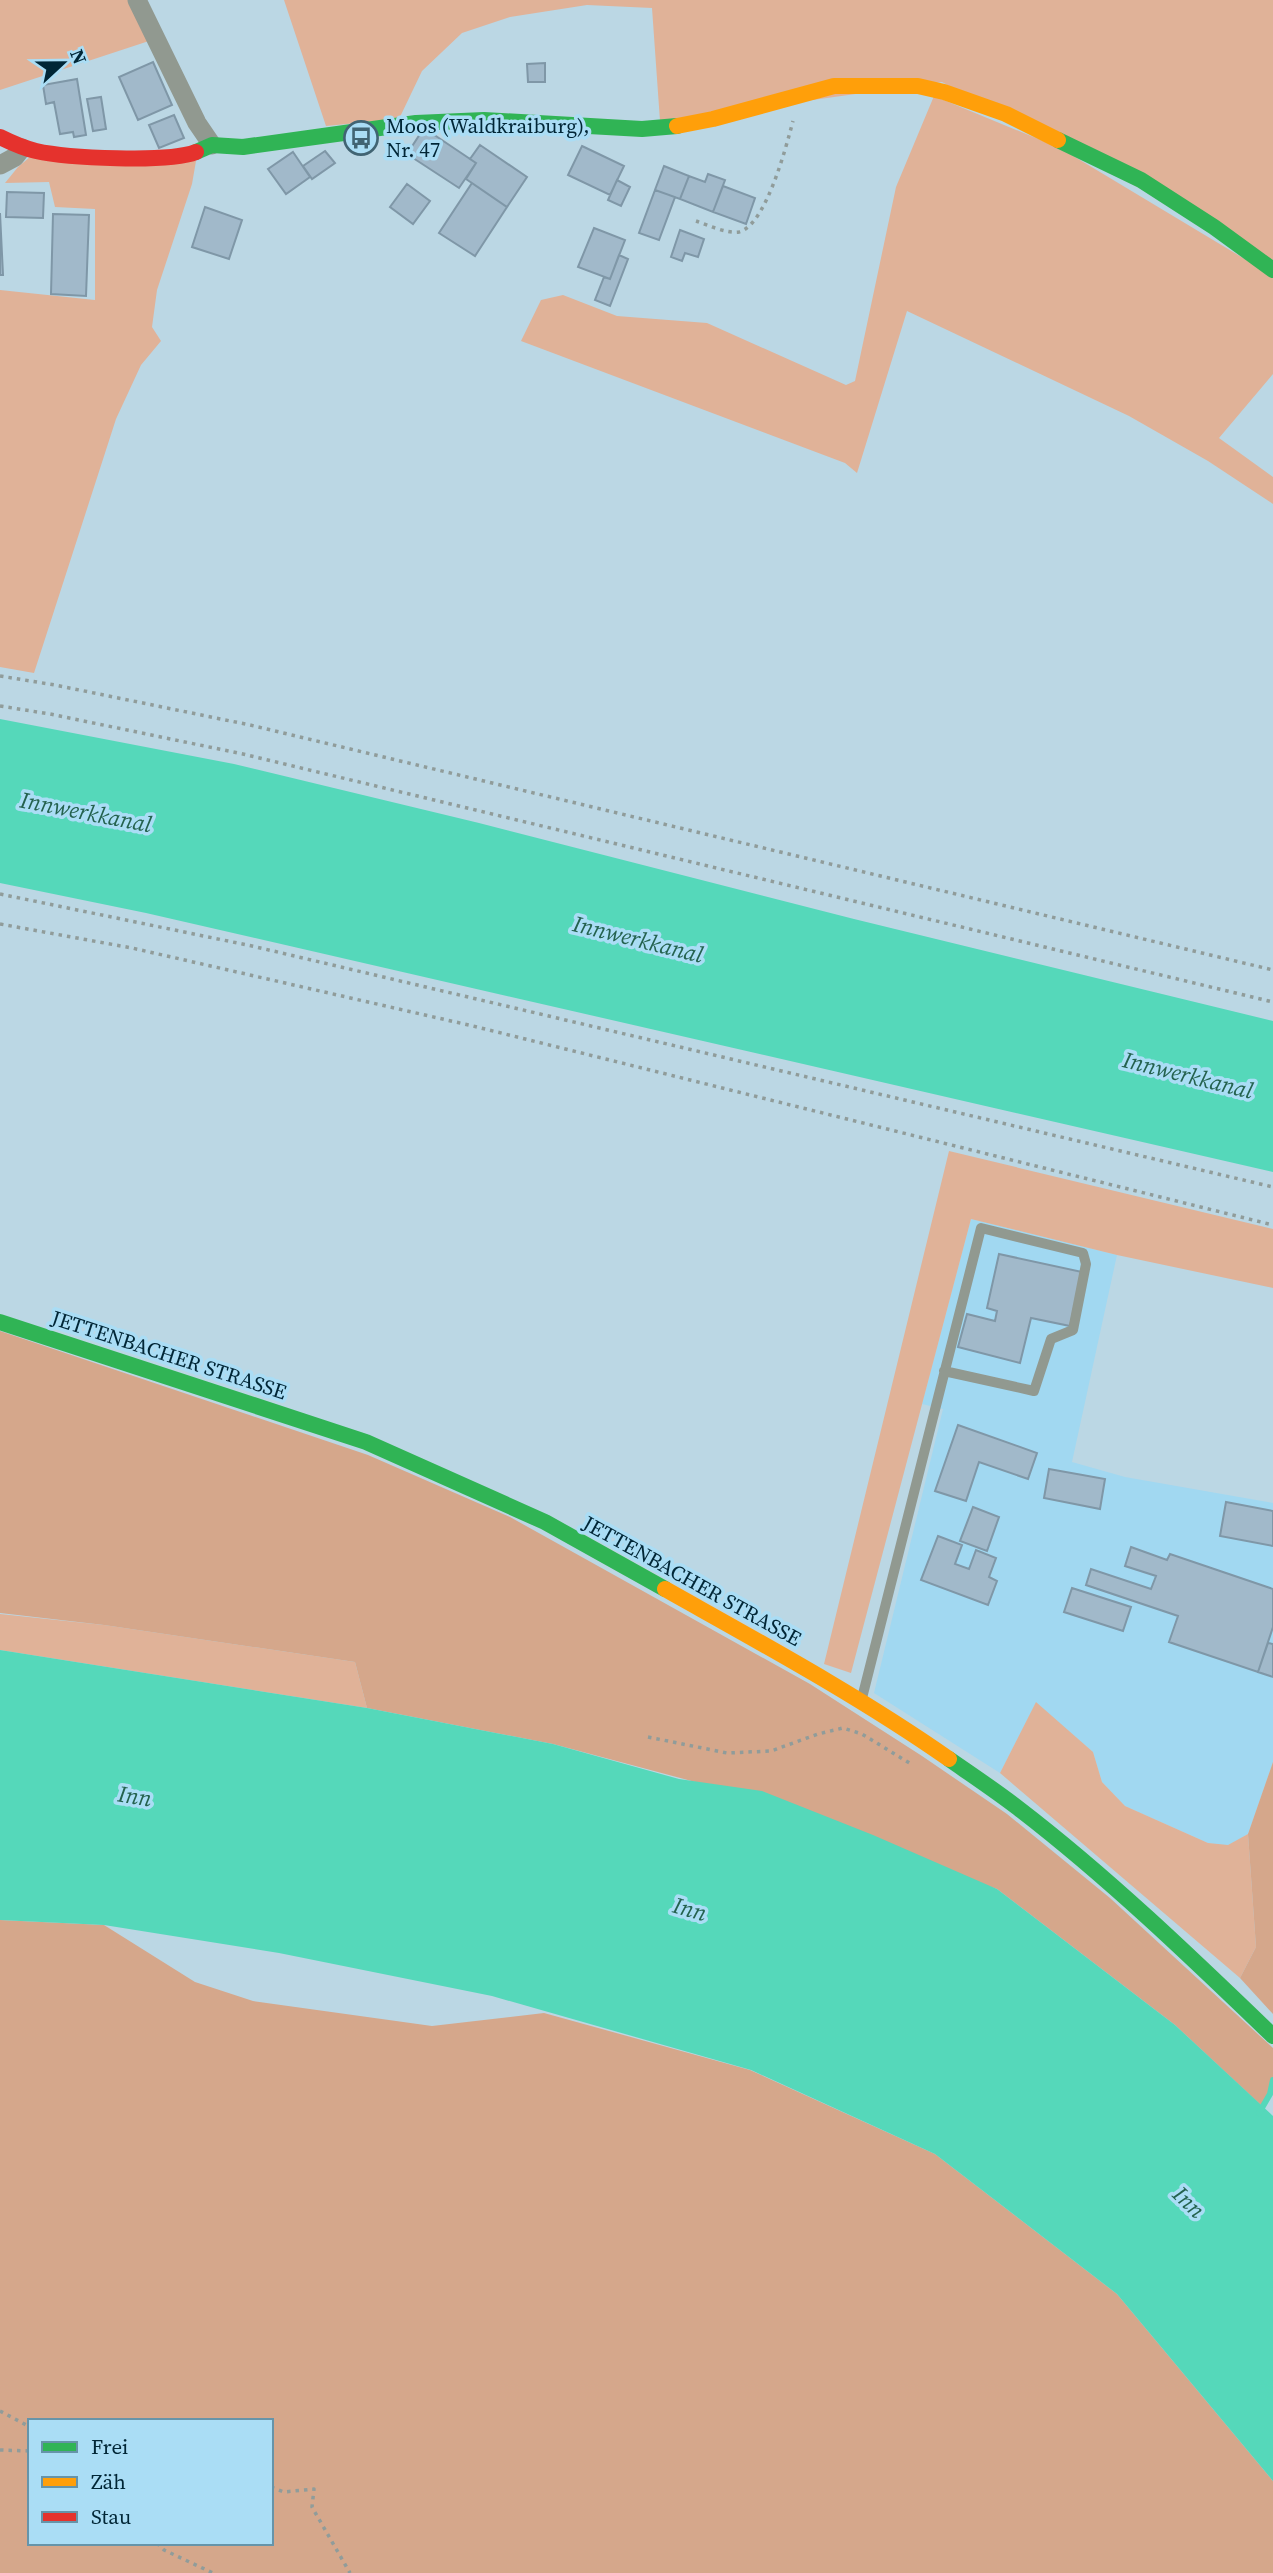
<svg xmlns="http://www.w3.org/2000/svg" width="1273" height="2573" viewBox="0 0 1273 2573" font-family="'Source Serif 4',serif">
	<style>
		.built { fill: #a1d8f1 }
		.green { fill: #e0b298 }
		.forest { fill: #d5a78b; fill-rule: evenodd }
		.water { fill: #55d8ba }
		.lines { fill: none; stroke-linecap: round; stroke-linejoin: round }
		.stream { stroke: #55d8ba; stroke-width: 6 }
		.building { fill: #a1b9ca; stroke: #7f97a7; stroke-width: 2 }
		.path { stroke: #909c9a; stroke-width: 3.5; stroke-dasharray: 3.5 5; stroke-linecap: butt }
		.lane { stroke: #919990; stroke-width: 10 }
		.street { stroke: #919990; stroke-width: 19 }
		.fast { stroke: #30b455; stroke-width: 16 }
		.slow { stroke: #ff9f0a; stroke-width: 16 }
		.jam { stroke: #e5322d; stroke-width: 16 }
		.labels { text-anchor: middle; stroke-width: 7; stroke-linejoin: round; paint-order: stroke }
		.poi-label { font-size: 21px; fill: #002636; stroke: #aaddf5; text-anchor: start }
		.street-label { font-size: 21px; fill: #002636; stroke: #aaddf5 }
		.water-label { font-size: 23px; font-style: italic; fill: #24624e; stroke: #aaddf5 }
	</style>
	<rect width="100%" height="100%" fill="#bbd7e4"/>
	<path class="built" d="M971 1219 1117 1255 1072 1462 1125 1477 1273 1503V1762L1248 1834 1228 1846 1208 1843 1125 1806 1102 1782 1093 1752 1036 1703 1000 1773 874 1693 943 1409 922 1404Z"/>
	<path class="green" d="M0 0H132L152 40 0 90Z
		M284 0H1273V260L942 82 660 121 652 8 587 5 510 17 462 33 422 71 399 119 326 126Z
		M934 96 1060 148 1273 276V374L1219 438 1273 477V504L1208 461 1129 416 907 311 857 473 845 463 521 341 541 300 563 295 617 316 707 323 846 385 855 381 896 187Z
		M30 157 196 161 192 184 157 290 152 327 161 341 141 365 116 419 34 673 0 667V290L95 300V209L55 207 49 182 5 183 18 167Z
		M949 1151 1273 1229V1288L1117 1255 971 1219 851 1673 824 1664Z
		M0 1614 104 1625 355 1662 367 1708 0 1650Z
		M1036 1702 1093 1752 1102 1782 1125 1806 1208 1843 1228 1845 1248 1834 1256 1947 1240 1978 1000 1773Z"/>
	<path class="forest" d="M0 1331 368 1455 510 1517 810 1684 922 1756 1007 1814 1110 1898 1273 2048V2088L1263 2107 1175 2025 997 1889 699 1783 553 1744 367 1708 355 1662 104 1625 0 1613Z
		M1273 1762V2014L1240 1978 1256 1947 1248 1834Z
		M0 1920 104 1925 195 1982 253 2001 432 2026 544 2013 750 2070 935 2154 1117 2294 1273 2481V2573H0ZM30 2421H271V2543H30Z"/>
	<path class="water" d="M0 719 234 764 479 823 854 919 1273 1021V1172L146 913 0 883Z
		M0 1650 367 1708 553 1744 679 1779 762 1791 873 1835 997 1889 1175 2025 1273 2116V2481L1117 2294 935 2154 751 2070 492 1996 279 1953 104 1925 0 1920Z"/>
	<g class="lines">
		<path class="stream" d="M1259 2113 1270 2094 1273 2080"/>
	</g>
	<path class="building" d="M153 62 172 105 138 120 119 77Z
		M545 63V82H528L527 64Z
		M77 79 86 135 74 137 73 132 60 134 54 102 46 104 43 85Z
		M101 97 106 129 93 131 87 99Z
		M174 115 184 138 159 148 149 125Z
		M424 128 476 163 459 188 407 154Z
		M480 145 527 177 507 207 466 179 476 163 470 159Z
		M582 146 624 166 610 195 568 175Z
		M325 151 335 163 312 179 303 166Z
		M293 152 310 177 286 194 268 169Z
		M664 166 689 176 680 199 655 190Z
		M708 174 725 180 713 212 680 199 689 176 705 182Z
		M617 180 630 187 621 206 608 200Z
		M472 183 507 207 475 256 439 233Z
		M407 184 430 201 413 224 390 207Z
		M723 186 755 198 746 224 713 212Z
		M655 190 675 197 659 240 639 233Z
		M7 192 44 193 43 218 6 217Z
		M205 207 242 220 229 259 192 247Z
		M0 213 3 275H0Z
		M53 214 89 215 86 296 51 294Z
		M594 228 625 240 610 279 578 267Z
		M680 230 704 239 698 257 685 253 682 261 671 257Z
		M619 255 628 259 610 306 595 300 604 277 610 279Z
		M999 1254 1082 1272 1070 1326 1031 1318 1020 1363 958 1347 967 1314 995 1321 997 1311 987 1308Z
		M958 1425 1037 1453 1028 1479 979 1462 966 1501 935 1491Z
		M1049 1469 1105 1479 1100 1509 1044 1498Z
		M1226 1502 1273 1511V1546L1220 1536Z
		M973 1507 999 1517 987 1551 960 1541Z
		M938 1536 962 1545 955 1564 969 1569 976 1550 996 1558 989 1577 997 1581 988 1605 921 1580Z
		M1131 1547 1167 1560 1170 1554 1273 1589V1627L1258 1672 1169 1642 1178 1616 1086 1585 1091 1569 1151 1589 1156 1576 1125 1566Z
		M1072 1588 1131 1607 1123 1631 1064 1612Z
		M1268 1643 1273 1644V1677L1258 1672Z"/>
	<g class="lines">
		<path class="path" d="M696 221C708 225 727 234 739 232 766 225 786 147 793 121
			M0 676 55 685 250 725 1273 970
			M0 706 50 714 243 754 1273 1002
			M0 894 252 946 1273 1187
			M0 924 132 948 473 1026 1273 1225
			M648 1737 727 1753 771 1751 818 1734 843 1728 862 1734 911 1764
			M0 2411 30 2427
			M0 2450 30 2451
			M271 2487 284 2492 314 2489 312 2507 350 2573
			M157 2543 164 2550 213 2573"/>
		<path class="lane" d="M862 1698 981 1228 1083 1253 1086 1264 1073 1330 1051 1339 1034 1391 944 1371"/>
		<path class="street" d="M137 0 197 123 212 145
			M0 165 15 157 22 148"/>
		<path class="fast" d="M1058 140 1141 180 1214 227 1273 270
			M196 152 212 145 243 147 416 123 484 120 642 129 677 126
			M0 1322 366 1442 545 1522 665 1589
			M949 1759C972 1775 996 1791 1018 1808 1108 1877 1192 1958 1273 2036"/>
		<path class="slow" d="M677 126 713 119 834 86H918L944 92 1006 114 1058 140
			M665 1589C761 1643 859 1696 949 1759"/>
		<path class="jam" d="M0 137C12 143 23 148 36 151 67 158 168 163 196 152"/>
	</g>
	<defs>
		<g id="bus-ring" transform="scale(1.75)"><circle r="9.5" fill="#aaddf5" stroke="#416473" stroke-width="1.5"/><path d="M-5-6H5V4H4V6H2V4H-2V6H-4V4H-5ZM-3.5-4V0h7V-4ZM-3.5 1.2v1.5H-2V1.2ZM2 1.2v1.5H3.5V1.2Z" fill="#416473"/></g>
	</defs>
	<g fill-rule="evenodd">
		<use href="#bus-ring" x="361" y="138"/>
	</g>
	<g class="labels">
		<g class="poi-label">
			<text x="386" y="133">Moos (Waldkraiburg),<tspan x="386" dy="24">Nr. 47</tspan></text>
		</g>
		<g class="street-label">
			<text transform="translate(169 1355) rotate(18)" y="7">JETTENBACHER STRASSE</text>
			<text transform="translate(692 1581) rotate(29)" y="7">JETTENBACHER STRASSE</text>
		</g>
		<g class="water-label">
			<text transform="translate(86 812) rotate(11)" y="8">Innwerkkanal</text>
			<text transform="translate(638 939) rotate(14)" y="8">Innwerkkanal</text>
			<text transform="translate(1188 1075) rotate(14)" y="8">Innwerkkanal</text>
			<text transform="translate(135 1796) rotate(9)" y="8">Inn</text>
			<text transform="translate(690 1909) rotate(16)" y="8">Inn</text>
			<text transform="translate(1189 2202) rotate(44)" y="8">Inn</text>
		</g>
	</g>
	<rect x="28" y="2419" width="245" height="126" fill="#aaddf5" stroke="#6694a9" stroke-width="2"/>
	<rect x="42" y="2442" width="35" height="10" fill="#30b455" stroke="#6694a9" stroke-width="2"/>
	<text x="91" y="2454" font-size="21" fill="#002636">Frei</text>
	<rect x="42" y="2477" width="35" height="10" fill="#ff9f0a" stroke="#6694a9" stroke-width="2"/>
	<text x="91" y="2489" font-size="21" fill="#002636">Zäh</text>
	<rect x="42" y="2512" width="35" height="10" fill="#e5322d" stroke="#6694a9" stroke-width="2"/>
	<text x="91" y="2524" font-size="21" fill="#002636">Stau</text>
	<g transform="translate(63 63) rotate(68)" stroke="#aaddf5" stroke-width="5" paint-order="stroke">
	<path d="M0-5L12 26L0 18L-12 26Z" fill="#002636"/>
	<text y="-10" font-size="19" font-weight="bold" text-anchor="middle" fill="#002636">N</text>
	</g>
</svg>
